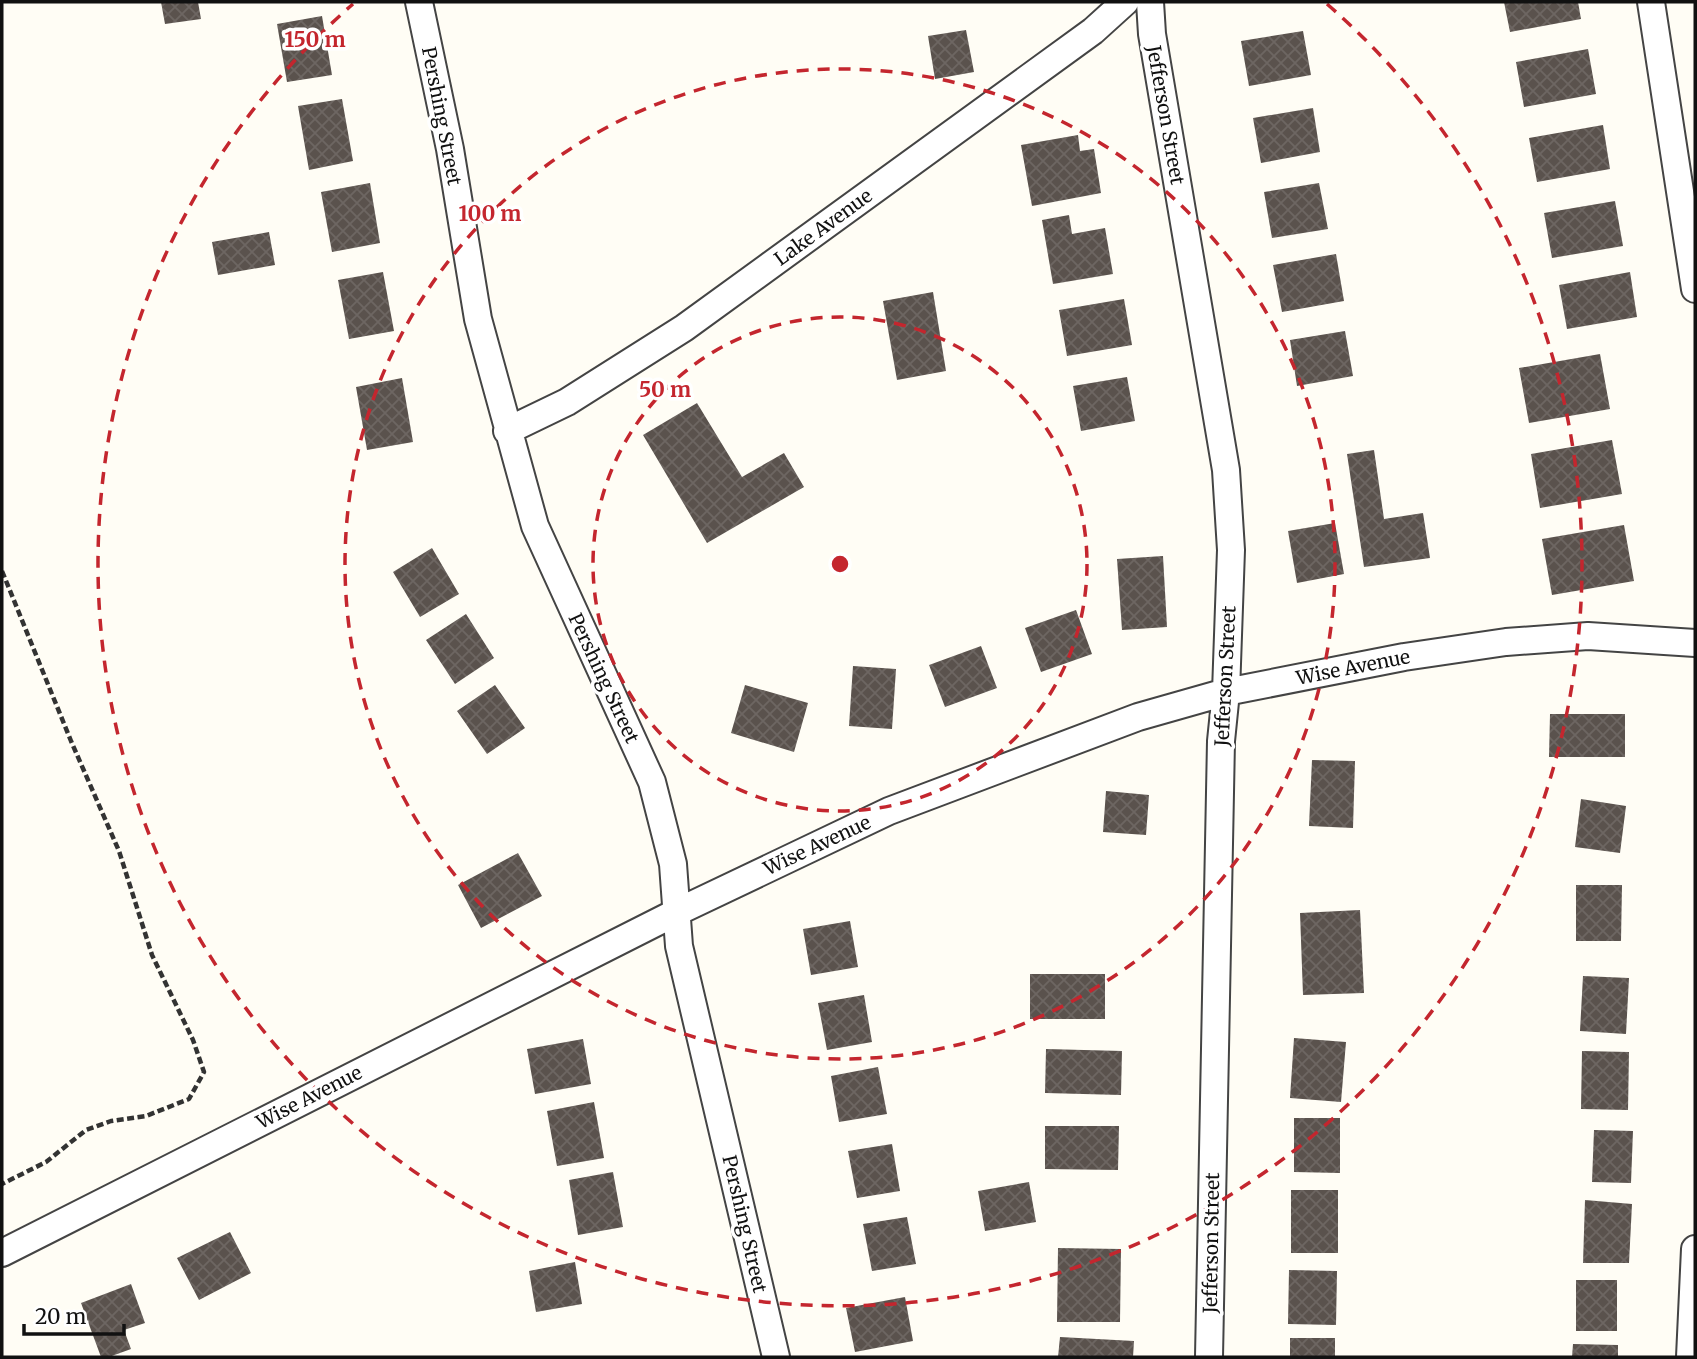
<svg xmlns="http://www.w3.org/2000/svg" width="1697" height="1359" viewBox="0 0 1697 1359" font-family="Merriweather,serif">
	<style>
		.building { fill: url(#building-cross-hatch) }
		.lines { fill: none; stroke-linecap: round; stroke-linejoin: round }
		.street-casing { stroke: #444; stroke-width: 30 }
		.path { stroke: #333; stroke-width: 4.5; stroke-dasharray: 7 3.5; stroke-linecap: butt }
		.street { stroke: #fff; stroke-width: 26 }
		.ring { fill: none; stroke: #c4262e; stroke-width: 3.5; stroke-dasharray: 12 9 }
		.labels { text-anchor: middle; stroke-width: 7; stroke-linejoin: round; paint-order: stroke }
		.street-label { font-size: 19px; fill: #111; stroke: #fff }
		.centre { fill: #c4262e; stroke: #fff; stroke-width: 3.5 }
		.ring-label { font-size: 21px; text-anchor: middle; font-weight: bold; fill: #c4262e; stroke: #fff; stroke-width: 7; stroke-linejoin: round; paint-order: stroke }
	</style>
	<defs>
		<pattern id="building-cross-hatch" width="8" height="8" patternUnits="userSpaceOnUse" patternTransform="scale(1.75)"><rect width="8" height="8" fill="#5a524d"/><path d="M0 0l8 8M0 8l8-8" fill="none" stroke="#6d6662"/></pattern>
	</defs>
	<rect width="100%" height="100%" fill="#fffdf5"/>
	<path class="building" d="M161 2H198L201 19 165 24Z
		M1504 2H1578L1581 19 1510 32Z
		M322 16 332 75 287 82 277 24Z
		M966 30 974 72 935 79 928 36Z
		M1303 31 1311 75 1249 86 1241 41Z
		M1588 49 1596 94 1524 107 1516 62Z
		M342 99 353 161 309 170 298 106Z
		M1313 108 1320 152 1261 163 1253 118Z
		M1603 125 1610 169 1537 182 1529 138Z
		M1078 135 1080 151 1094 149 1101 193 1032 206 1021 145Z
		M370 183 380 243 332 252 321 192Z
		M1319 183 1328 229 1272 238 1264 192Z
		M1615 201 1623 246 1552 258 1544 213Z
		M1069 215 1072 234 1105 228 1113 274 1053 284 1042 220Z
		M269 232 275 265 218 275 212 242Z
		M1336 254 1344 301 1282 312 1273 265Z
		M383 272 394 331 349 339 338 280Z
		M1630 272 1637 317 1567 329 1559 285Z
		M933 292 946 371 897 380 883 301Z
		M1124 299 1132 345 1067 356 1059 310Z
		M1345 331 1353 376 1297 386 1290 340Z
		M1600 354 1610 409 1529 423 1519 368Z
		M1127 377 1135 421 1081 431 1073 386Z
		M402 378 413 442 367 450 356 387Z
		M697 403 742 477 784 453 804 487 707 543 643 435Z
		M1612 440 1622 494 1540 508 1531 454Z
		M1374 450 1384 519 1423 513 1430 558 1364 567 1347 454Z
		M1335 523 1344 574 1297 583 1288 531Z
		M1624 525 1634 581 1552 595 1542 539Z
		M432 548 459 594 420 617 393 572Z
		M1163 556 1167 627 1122 630 1117 559Z
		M1076 610 1092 654 1041 672 1025 628Z
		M466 614 494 658 455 684 426 640Z
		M981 646 997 688 945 707 929 665Z
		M853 666 896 669 892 729 849 726Z
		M495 685 525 728 487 754 457 711Z
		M745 685 808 703 794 752 731 733Z
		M1550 714H1625V757H1549Z
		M1312 760 1355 761 1353 828 1309 826Z
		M1106 791 1149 795 1146 835 1103 832Z
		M1581 799 1626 806 1620 853 1575 847Z
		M518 853 542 896 481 928 458 885Z
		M1576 885H1622L1621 941H1576Z
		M1360 910 1364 993 1303 995 1300 913Z
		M850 921 858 967 811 975 803 929Z
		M1030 974H1105V1019H1030Z
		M1583 976 1629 978 1626 1034 1580 1031Z
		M864 995 872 1042 827 1050 818 1003Z
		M1294 1038 1346 1042 1341 1102 1290 1098Z
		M583 1039 591 1084 535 1094 527 1049Z
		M1046 1049 1122 1051 1121 1095 1045 1093Z
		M1582 1051 1629 1052 1628 1110 1581 1109Z
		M878 1067 887 1114 839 1122 831 1076Z
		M594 1102 604 1158 557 1166 547 1111Z
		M1294 1118H1340V1173L1294 1172Z
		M1045 1126H1119L1118 1170 1045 1169Z
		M1594 1130 1633 1131 1631 1183 1592 1182Z
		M892 1144 900 1191 857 1198 848 1151Z
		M613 1172 623 1227 578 1235 569 1180Z
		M1029 1182 1036 1222 985 1231 978 1191Z
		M1291 1190H1338V1253H1291Z
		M1585 1200 1632 1204 1629 1263H1583Z
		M907 1217 916 1264 872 1271 863 1224Z
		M230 1232 251 1273 199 1300 177 1258Z
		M1058 1248 1121 1249 1120 1322H1057Z
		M575 1262 582 1304 536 1312 529 1271Z
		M1289 1270 1337 1271 1336 1325 1288 1324Z
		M1576 1280H1617V1331H1576Z
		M131 1284 145 1323 124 1330 131 1349 109 1357H101L81 1303Z
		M905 1297 913 1341 855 1352 846 1308Z
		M1060 1337 1134 1341 1133 1357H1058Z
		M1290 1338H1335V1357H1290Z
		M1573 1344 1618 1345V1357H1572Z"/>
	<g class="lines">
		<g class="street-casing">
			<path id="street" d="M419 2 450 149 478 319 535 526 652 782 673 864 679 946 776 1357
				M1150 2 1152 34 1226 470 1231 550 1226 692 1221 741 1209 1357
				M1651 2 1695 289
				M507 431 567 402 684 328 1093 31 1125 2
				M2 1253 677 912 889 811 1138 717 1226 692 1404 657 1506 642 1588 636 1695 643
				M1690 1357 1695 1249"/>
		</g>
		<path class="path" d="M2 571 71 741 119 851 152 955 193 1040 204 1072 189 1099 146 1116 111 1121 86 1130 46 1162 2 1184"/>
		<use href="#street" class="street"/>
	</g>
	<g class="ring">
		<circle cx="840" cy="564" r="247"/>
		<circle cx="840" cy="564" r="495"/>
		<path d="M1327 4A742 742 0 1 1 353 4"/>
	</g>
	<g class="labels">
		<g class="street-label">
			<text transform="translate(1166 115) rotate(80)" y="7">Jefferson Street</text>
			<text transform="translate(442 116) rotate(79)" y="7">Pershing Street</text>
			<text transform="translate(823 227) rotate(-36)" y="7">Lake Avenue</text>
			<text transform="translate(1353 667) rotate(-11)" y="7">Wise Avenue</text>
			<text transform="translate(1225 676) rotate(-87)" y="7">Jefferson Street</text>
			<text transform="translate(604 678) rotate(65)" y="7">Pershing Street</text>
			<text transform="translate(817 845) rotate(-25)" y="7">Wise Avenue</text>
			<text transform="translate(309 1097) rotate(-27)" y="7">Wise Avenue</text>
			<text transform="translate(745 1224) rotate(77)" y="7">Pershing Street</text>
			<text transform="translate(1211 1243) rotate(-89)" y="7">Jefferson Street</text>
		</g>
	</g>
	<circle cx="840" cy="564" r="10" class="centre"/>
	<g class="ring-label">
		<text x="315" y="47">150 m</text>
		<text x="490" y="221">100 m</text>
		<text x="665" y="397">50 m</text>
	</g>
	<rect width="1697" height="1359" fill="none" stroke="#111111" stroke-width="7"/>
	<path d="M24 1324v10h100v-10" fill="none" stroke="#111111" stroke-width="3.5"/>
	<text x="35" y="1324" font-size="21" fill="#111111" stroke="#ffffff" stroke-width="5" paint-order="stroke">20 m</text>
</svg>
